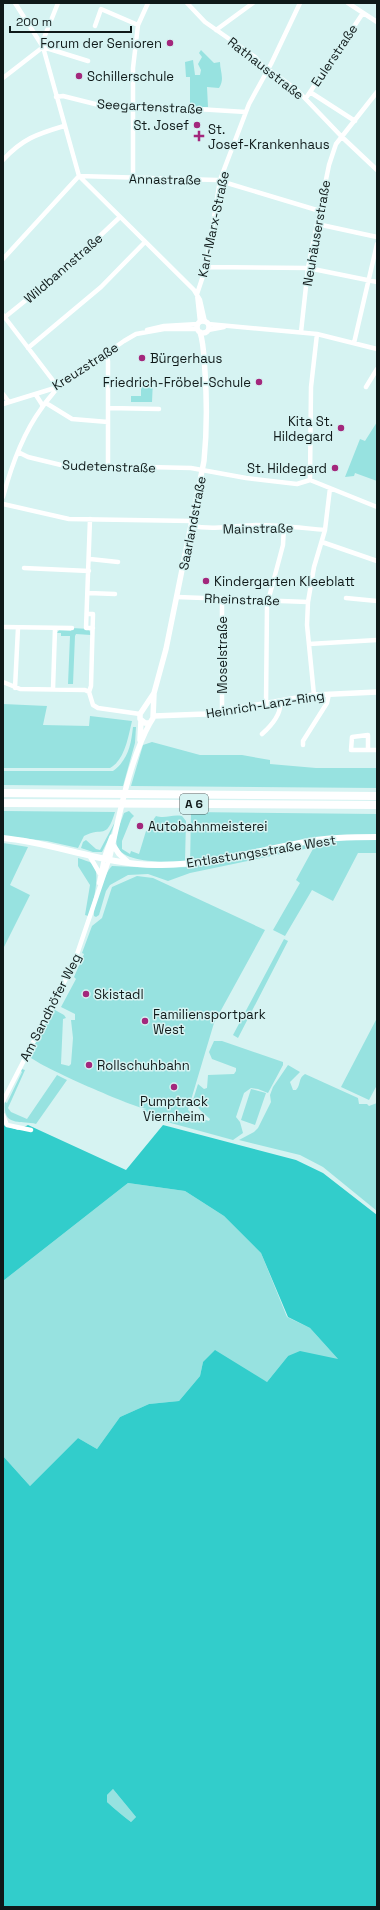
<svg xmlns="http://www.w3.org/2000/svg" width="380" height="1910" viewBox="0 0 380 1910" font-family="'Space Grotesk',sans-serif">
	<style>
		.green { fill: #97e2e0 }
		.forest { fill: #32cdcb; fill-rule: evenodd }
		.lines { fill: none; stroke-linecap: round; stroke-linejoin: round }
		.minor { stroke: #fff; stroke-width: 4.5 }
		.tertiary { stroke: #fff; stroke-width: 5.5 }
		.secondary { stroke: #fff; stroke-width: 6 }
		.motorway { stroke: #fff; stroke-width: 8 }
		.poi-dot { fill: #a3277c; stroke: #d6f3f2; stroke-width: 1.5 }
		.labels { text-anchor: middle; stroke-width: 3; stroke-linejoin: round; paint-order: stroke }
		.shield { fill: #d6f3f2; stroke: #4b5a5a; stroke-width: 1 }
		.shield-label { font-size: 12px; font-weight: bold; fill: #0f1919 }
		.poi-label { font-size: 13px; fill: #0f1919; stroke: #d6f3f2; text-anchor: start }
		.street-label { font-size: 13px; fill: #0f1919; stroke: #d6f3f2 }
	</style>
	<rect width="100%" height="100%" fill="#d6f3f2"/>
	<path class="green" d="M201 50 214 63 220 62C220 71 225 79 219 88L207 87 208 107H190V77H186L185 62 193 60 195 75H200L201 70 198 64 202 57 199 53Z
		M141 380H153L152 402H131V396H141Z
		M377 422V481L355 473 354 476 345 477 360 439 365 441Z
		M72 628 89 629 91 635 76 634 75 636 73 684H68L70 636H61V633H57L59 630 71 631Z
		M3 704 47 706 43 725 89 726 90 716 132 721C128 737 125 760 110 768H3Z
		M133 727H136L135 743 123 786 3 785V771H113C128 760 131 745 133 727Z
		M152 742 200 755H242L270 760V764L316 768H377V788L131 786 143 745Z
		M3 811 115 812C106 841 103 826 84 836L78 848 47 841 3 836Z
		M129 811 134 816 131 819 122 841V849L130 854 131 851 139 854 146 831 149 832 151 828 148 827 156 816C166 819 172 814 182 816L186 821 185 861C170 862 123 864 117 846 114 836 121 822 124 813Z
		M191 812 377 814V853H358L333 901 312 890 285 936 273 930 300 883 296 880 314 847 190 873 168 881 148 874 128 875 110 885 106 891 99 915 96 917 94 916C93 907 104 873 112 866L156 868 190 867Z
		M115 822 110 836 102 852H93L81 848 83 842 86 840 96 849 100 850Z
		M3 843 28 847 10 885 30 895 3 949Z
		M78 858C83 860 89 861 93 864 101 873 93 907 88 916L85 915 90 885 78 866Z
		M137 876 153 878 265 930 214 1023 188 1110 199 1118 209 1121 210 1119 200 1110 193 1100 198 1084 204 1089 207 1088 208 1075 234 1074 236 1071V1068L212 1059 209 1052 214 1041H222L283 1062V1065L268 1093 258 1089 251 1088 244 1093 236 1117 240 1122 243 1133 233 1140 167 1122 142 1109H148C136 1109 39 1066 30 1057V1053L51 1012 55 1010 64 1015 66 1018 63 1019 61 1064 69 1066 71 1064 73 1038 71 1020H75V1014L61 1007 76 979 74 977 84 954 82 953 92 926 102 918 112 887Z
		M284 939 288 941 238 1038 233 1035Z
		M377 1018V1085L369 1100 341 1087Z
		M288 1065 300 1072 290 1082 293 1090H296C301 1085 298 1078 305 1074L358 1098 359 1104H367L369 1106 377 1103V1211L323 1167 300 1155 239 1140 254 1132 258 1128 271 1102 270 1095 273 1087Z
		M22 1069 25 1070 8 1108 11 1112 27 1119 57 1075 67 1080 36 1124C22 1120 2 1128 5 1102L7 1103 22 1072 21 1071Z
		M251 1089 266 1093 255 1125 241 1120Z
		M128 1183 185 1191 224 1216 261 1253 287 1317 310 1328 339 1360 288 1356 267 1382 203 1362 200 1376 179 1401 149 1404 120 1417 97 1449 78 1438 30 1486 3 1456V1281Z
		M113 1789 136 1817 131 1822C123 1816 116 1810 107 1802V1795Z"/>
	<path class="forest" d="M3 1125 18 1130 28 1125 126 1170 163 1125 296 1160 323 1173 377 1215V1907H3V1456L30 1486 78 1438 97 1449 120 1417 149 1404 179 1401 200 1376 203 1362 215 1350 267 1382 288 1356 300 1351 338 1359 310 1328 288 1317 261 1253 224 1216 185 1191 128 1183 3 1281ZM113 1789 136 1817 131 1822C123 1816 116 1810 107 1802V1795Z"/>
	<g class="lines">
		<path class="minor" d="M15 3 43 47 79 176 194 290 200 300 205 322
			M187 3 205 22 255 57 261 64 297 90 342 137 377 170
			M348 3 377 22
			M95 26 101 9 138 25
			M216 30 253 3
			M43 47 88 61
			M3 78 43 47 44 38 58 3
			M310 92 355 121
			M56 97 63 96 99 105 117 107 147 106 246 112
			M306 98 363 13
			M3 160C22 139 37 134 64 126
			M79 176 217 180 320 211
			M133 178V68L138 25 148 3
			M317 224 377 237
			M3 259 79 176
			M206 267 308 268 377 282
			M3 315 58 387
			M5 317 67 267 120 217
			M200 322 197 294 206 267 220 180 249 104 271 64 300 3
			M208 324 317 334 377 349
			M147 330 164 326 198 324
			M208 330 224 327
			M301 332 308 268 329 165 336 144 377 92
			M354 343 377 244
			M28 348 101 287 145 242
			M106 354 108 361V467
			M366 387 377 369
			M3 394 9 402
			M36 395 43 406
			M46 403 72 419 108 422
			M3 404 58 387 124 341 136 334 164 329H197
			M108 408 159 409
			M18 452 28 457 61 465 191 468 246 478 297 484 310 480 377 507
			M310 480 311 387 317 334
			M3 497C11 467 22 435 41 409 46 401 53 394 58 387
			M3 504 69 519 192 521
			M90 519 86 628H93
			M191 526C215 530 233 526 256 525 279 525 302 528 325 530
			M322 542 377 561
			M90 559 118 562
			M24 568 89 571
			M88 593 115 594
			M177 597 308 602
			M346 598 377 601
			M87 614H93L91 686 89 692
			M3 627 72 628
			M309 644 377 640
			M3 682 20 689 85 690 89 692
			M15 688 18 628
			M53 689 55 629
			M89 692 93 705 98 708 140 714
			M314 695 307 625 308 602 314 567 325 530 330 488
			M266 704 267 605 283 545 284 526
			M222 712V598
			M262 734C271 726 282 713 280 701
			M303 745V741L327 703 329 694
			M368 750V735L352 737 351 750H377
			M89 855 100 874
			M99 883 104 859
			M3 1101 74 963 109 860
			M3 1115 7 1125 31 1130"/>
		<path class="tertiary" d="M197 327a6 6 0 1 1 12 0a6 6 0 1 1-12 0Z
			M154 693 140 714V719L145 723H150L153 718 154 693 166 649 204 461C207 431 207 402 205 372 204 359 204 344 200 332
			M154 716 205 714 314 695 377 692
			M140 740 141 721
			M113 845 119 854 129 863
			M104 859 112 837
			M109 860C119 818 129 761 150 723"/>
		<path class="secondary" d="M3 838C56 843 107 866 161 865 213 864 260 850 310 841 332 837 355 837 377 837"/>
		<path class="motorway" d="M3 793 377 796
			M3 803 377 805"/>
	</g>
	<g class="poi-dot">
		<circle cx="170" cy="43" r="4"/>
		<circle cx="79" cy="76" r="4"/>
		<circle cx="197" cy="125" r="4"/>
		<path d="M197 130h4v4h4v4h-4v4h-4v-4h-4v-4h4z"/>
		<circle cx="142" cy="358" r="4"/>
		<circle cx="259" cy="382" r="4"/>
		<circle cx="341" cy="428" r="4"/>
		<circle cx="335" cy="468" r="4"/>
		<circle cx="206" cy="581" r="4"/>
		<circle cx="140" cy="826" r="4"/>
		<circle cx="86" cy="994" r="4"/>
		<circle cx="145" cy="1021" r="4"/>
		<circle cx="89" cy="1065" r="4"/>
		<circle cx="174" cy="1087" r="4"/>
	</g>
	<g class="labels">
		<rect class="shield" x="180" y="794" width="28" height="20" rx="3"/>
		<g class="shield-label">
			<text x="194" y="808">A 6</text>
		</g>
		<g class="poi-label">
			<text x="162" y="48" text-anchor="end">Forum der Senioren</text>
			<text x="87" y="81">Schillerschule</text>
			<text x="189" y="130" text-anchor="end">St. Josef</text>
			<text x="208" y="134">St.<tspan x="208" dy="15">Josef-Krankenhaus</tspan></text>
			<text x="150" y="363">Bürgerhaus</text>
			<text x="251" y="387" text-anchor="end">Friedrich-Fröbel-Schule</text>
			<text x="333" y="426" text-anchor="end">Kita St.<tspan x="333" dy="15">Hildegard</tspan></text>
			<text x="327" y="473" text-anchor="end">St. Hildegard</text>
			<text x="214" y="586">Kindergarten Kleeblatt</text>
			<text x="148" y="831">Autobahnmeisterei</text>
			<text x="94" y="999">Skistadl</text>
			<text x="153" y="1019">Familiensportpark<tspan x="153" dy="15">West</tspan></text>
			<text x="97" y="1070">Rollschuhbahn</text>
			<text x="174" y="1106" text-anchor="middle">Pumptrack<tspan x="174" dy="15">Viernheim</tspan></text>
		</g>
		<g class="street-label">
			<text transform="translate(334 55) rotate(-56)" y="5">Eulerstraße</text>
			<text transform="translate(266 68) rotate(38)" y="5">Rathausstraße</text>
			<text transform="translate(150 106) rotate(3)" y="5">Seegartenstraße</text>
			<text transform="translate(165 179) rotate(1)" y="5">Annastraße</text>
			<text transform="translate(213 224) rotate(-78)" y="5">Karl-Marx-Straße</text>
			<text transform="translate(316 233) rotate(-80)" y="5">Neuhäuserstraße</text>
			<text transform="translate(63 268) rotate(-41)" y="5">Wildbannstraße</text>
			<text transform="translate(85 366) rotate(-33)" y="5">Kreuzstraße</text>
			<text transform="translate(109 466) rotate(2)" y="5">Sudetenstraße</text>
			<text transform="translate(192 523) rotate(-79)" y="5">Saarlandstraße</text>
			<text transform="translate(258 528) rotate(-1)" y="5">Mainstraße</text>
			<text transform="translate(242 599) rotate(2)" y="5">Rheinstraße</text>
			<text transform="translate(222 655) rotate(-90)" y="5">Moselstraße</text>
			<text transform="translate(265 704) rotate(-9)" y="5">Heinrich-Lanz-Ring</text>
			<text transform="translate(261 851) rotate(-9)" y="5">Entlastungsstraße West</text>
			<text transform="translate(50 1007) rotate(-63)" y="5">Am Sandhöfer Weg</text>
		</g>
	</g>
	<rect width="380" height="1910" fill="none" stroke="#0f1919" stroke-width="8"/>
	<path d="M10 26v6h121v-6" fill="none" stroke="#0f1919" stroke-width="2"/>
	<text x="16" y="26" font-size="12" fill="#0f1919" stroke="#d6f3f2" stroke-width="3" paint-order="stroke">200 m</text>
</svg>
